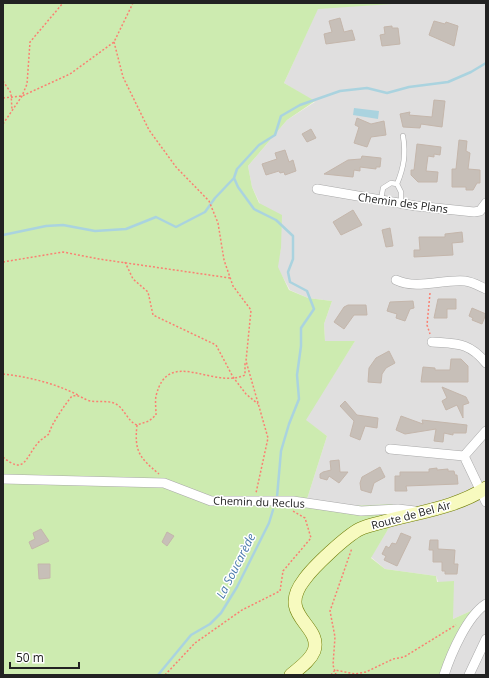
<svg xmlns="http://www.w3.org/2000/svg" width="489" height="678" viewBox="0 0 489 678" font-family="'Open Sans',sans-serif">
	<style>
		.residential { fill: #e0dfdf }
		.grass { fill: #cdebb0 }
		.water { fill: #aad3df }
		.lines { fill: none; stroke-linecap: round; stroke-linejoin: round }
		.stream { stroke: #aad3df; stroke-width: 2.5 }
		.building { fill: #c7bfb8; stroke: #c4b6ab }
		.lane-casing { stroke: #a9a9a9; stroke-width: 5.5 }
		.street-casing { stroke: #a9a9a9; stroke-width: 10 }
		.secondary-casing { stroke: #707d05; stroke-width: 14 }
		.path { stroke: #fa8072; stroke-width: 1.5; stroke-dasharray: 2 2; stroke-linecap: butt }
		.lane { stroke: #fff; stroke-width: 4.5 }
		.street { stroke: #fff; stroke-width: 9 }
		.secondary { stroke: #f7fabf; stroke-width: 13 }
		.labels { text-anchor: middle; stroke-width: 3; stroke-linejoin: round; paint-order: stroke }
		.street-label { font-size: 11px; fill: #222; stroke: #fff }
		.water-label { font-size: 12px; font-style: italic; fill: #4a7aab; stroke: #fff }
	</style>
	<rect width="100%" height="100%" fill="#f2efe9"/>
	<path class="residential" d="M407 3H486V675H442L473 610 453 619 436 576 385 569 371 557 390 526 350 506 307 499 327 436 305 420 355 341H325L324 324 332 301 308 298 290 290 277 267 281 248 252 187 248 166 287 120 315 102 284 83 318 8Z"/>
	<path class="grass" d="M3 3H407L318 9 284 83 315 101 287 120 248 166 252 187 259 203 282 215 281 248 278 267 289 290 308 298 332 301 324 324 325 341H355L306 420 327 436 307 499 350 506 393 504 390 526 371 558 385 569 436 576 437 582 454 581 453 619 473 610 442 675H3Z"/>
	<path class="water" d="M354 108 379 111 378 119 353 115Z"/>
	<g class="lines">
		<path class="stream" d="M3 235 46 226 63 225 95 231 126 229 156 217 176 227 205 212 215 198 234 178
			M277 497 281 451 289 424 299 399 297 375 301 346V328L314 309 307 291 290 282 288 272 293 259V236L276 220 254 209 238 187 234 178 237 169 259 145 275 135 281 116 300 105 340 91 367 88 387 93 409 87 448 82 471 72 486 63
			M158 675 191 635 210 624 221 613 237 587 269 523 273 510"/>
	</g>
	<path class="building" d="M340 18 344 32 352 30 355 40 326 44 324 34 332 32 329 21Z
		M434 21 445 24 446 22 458 26 454 46 429 35Z
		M392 26V28H398L400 44 382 46 380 35 385 34 384 27Z
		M434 100 445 101 442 127 421 124 420 128 403 127 400 114 410 112 409 115 432 117Z
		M357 118 371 124 384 121 386 135 371 137 367 147 354 143 359 127 355 125Z
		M311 129 316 138 307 142 302 134Z
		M459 140 467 141 466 151 470 153 468 169 480 170V183H477L473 190H466V187H452V169H456Z
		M417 144 441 147 440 155 434 154V157L428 156 426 171 438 172 437 182H418L411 175V170H414Z
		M285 150 289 162 293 160 296 171 285 175 284 172 280 173 279 171 266 175 262 164 277 159 275 153Z
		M362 156 381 158 380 167H376V169L360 167V171L354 170 353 177 324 174 348 160 361 159Z
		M353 210 362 225 341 235 333 222Z
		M390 228 393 246 386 247 382 230Z
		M462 232 463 242 452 243 453 255 414 257V250H420L419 237H445V234Z
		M438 299H456V309H447V318H434Z
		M413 301 414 308 410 309 405 321 396 318 397 314 387 311 390 302Z
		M348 305H366L367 315H354L344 329 334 322 344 307Z
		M472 308 486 314 482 324 472 320 473 318 469 316Z
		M389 351 395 363 386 368 382 374 381 383 368 382 369 368 376 358Z
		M451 359H461L468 366V382H421L423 367 435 368V370H450Z
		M442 387 466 397 469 403 463 405V418L457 405 446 410 442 401 447 398Z
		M345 401 357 415 378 418 377 428 365 426 360 440 350 436 354 421 340 406Z
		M401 416 423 424 422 420 467 425 466 433H453V435L444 433 443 442 434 441 436 429 405 434 396 430Z
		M339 460 340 472H348L339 483 329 476 327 480 320 478V474L323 472 331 470 330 461Z
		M380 467 385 477 374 483 371 493 361 490 360 483 362 477Z
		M437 468V470L448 469V471H454L455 475H457L458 484 406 486 407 491H395V476H400V472H429V469Z
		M41 529 49 541 32 549 29 542 35 539 33 533Z
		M167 532 174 536 167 546 162 542Z
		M401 533 411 537 397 566 384 560 386 556 382 554 386 546 389 548 392 543 396 544Z
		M430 540H438V549L455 550 454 564H458L457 574H445V571H442V562H433V550H429Z
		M38 564H50V578L39 579Z"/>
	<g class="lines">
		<g class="lane-casing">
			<path id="lane" d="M397 184C404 167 406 154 403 136
				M381 200 383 188 391 183 397 184 401 192V203"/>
		</g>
		<g class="street-casing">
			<path id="street" d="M317 189 416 206 474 212 480 211 486 203
				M396 280C417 290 442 279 465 281 473 282 479 286 486 289
				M432 342C457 344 469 342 486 363
				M486 431 464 456 486 502
				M390 449 464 456
				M3 479 164 483 211 501H293L361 511 398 509 415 511
				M444 675C451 654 467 616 486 604
				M469 675 486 639"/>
		</g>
		<g class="secondary-casing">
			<path id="secondary" d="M291 675C299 668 310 661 314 651 323 625 276 616 304 580 313 567 346 536 360 529 366 526 375 524 383 522 418 512 455 508 486 488"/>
		</g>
		<path class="path" d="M114 42 123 77 149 130 176 167 209 201 218 223 224 260 233 286 251 310 246 361 268 438 256 493
			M3 81 11 93 12 110
			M3 98 22 96 70 74 114 42 133 3
			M3 124 22 96 27 84 30 42 63 3
			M3 262 63 252 99 259 230 278
			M125 262 133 279 148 292 153 315 216 345 233 377 246 394 258 404
			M430 293 427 325 430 334
			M3 374C29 377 54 383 78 395
			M137 425C134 452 140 458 159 474
			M3 457C24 475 25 459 37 444 40 440 45 437 49 434 50 426 66 403 72 396 79 395 81 397 87 400 98 404 111 398 120 407 126 413 129 422 137 425L149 421 156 415C156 409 155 401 156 396 168 346 213 390 245 375V363
			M165 675 195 643 242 610 280 591 283 571 311 538 305 518 293 511
			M331 675 335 670 355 674 366 672 393 659 404 657 456 625
			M336 675 333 665 335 637 330 611 352 548"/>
		<use href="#lane" class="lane"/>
		<use href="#street" class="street"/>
		<use href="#secondary" class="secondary"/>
	</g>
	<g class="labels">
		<g class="street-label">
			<text transform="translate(403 203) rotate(8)" y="4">Chemin des Plans</text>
			<text transform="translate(259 502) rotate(2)" y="4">Chemin du Reclus</text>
			<text transform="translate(411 515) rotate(-15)" y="4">Route de Bel Air</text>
		</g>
		<g class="water-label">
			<text transform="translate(236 566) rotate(-63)" y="4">La Soucarède</text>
		</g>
	</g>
	<rect width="489" height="678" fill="none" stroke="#222222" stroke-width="8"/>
	<path d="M10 662v6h69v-6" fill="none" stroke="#222222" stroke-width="2"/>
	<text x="16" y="662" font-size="12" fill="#222222" stroke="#ffffff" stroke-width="3" paint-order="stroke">50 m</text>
</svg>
